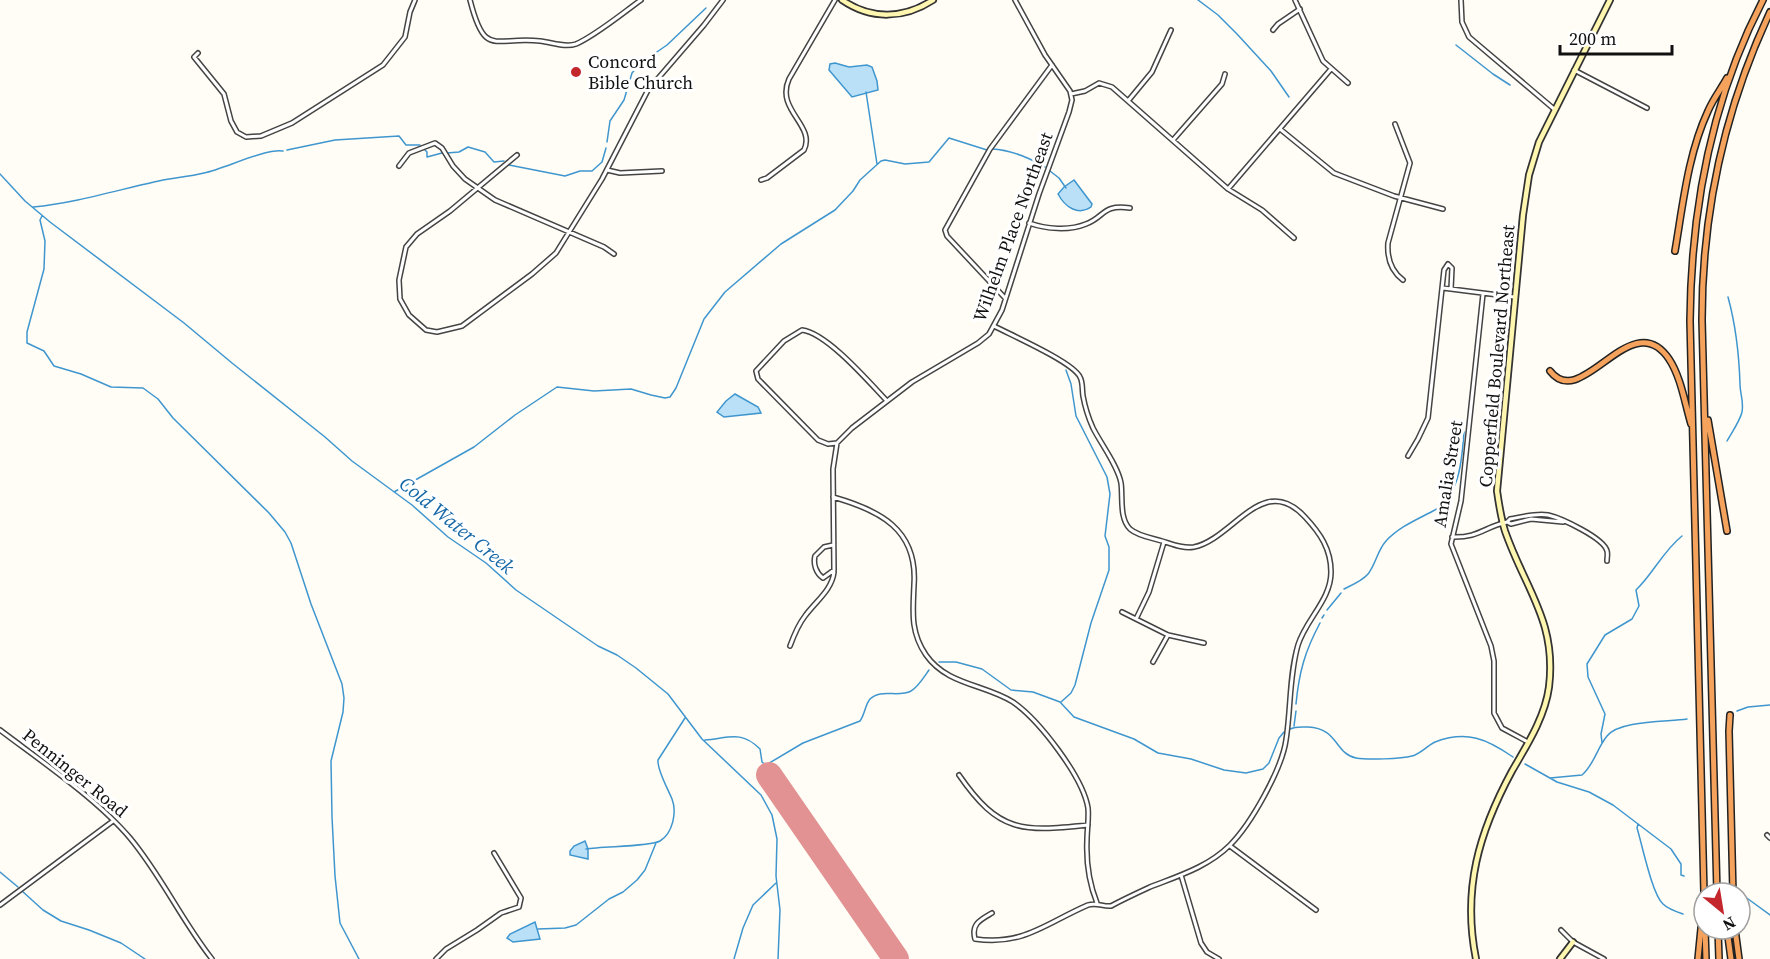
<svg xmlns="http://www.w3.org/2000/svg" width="1770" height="959" viewBox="0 0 1770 959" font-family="'Source Serif 4',serif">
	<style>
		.water { fill: #b9e0f7; stroke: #3f96cf; stroke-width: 1.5 }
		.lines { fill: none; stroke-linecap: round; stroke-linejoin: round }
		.stream { stroke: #3f96cf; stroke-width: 1.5 }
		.runway { stroke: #e29292; stroke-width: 26 }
		.street-casing { stroke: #444; stroke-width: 6 }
		.secondary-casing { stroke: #333; stroke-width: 8 }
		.highway-casing { stroke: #222; stroke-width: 8 }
		.street { stroke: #fff; stroke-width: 3 }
		.secondary { stroke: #fff6b0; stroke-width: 4.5 }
		.highway { stroke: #f5a25d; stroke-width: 5 }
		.poi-dot { fill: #c4262e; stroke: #fff; stroke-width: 2 }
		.labels { text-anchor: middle; stroke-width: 6; stroke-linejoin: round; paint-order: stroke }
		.poi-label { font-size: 18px; fill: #111; stroke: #fff; text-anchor: start }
		.street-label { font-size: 18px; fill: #111; stroke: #fff }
		.water-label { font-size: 20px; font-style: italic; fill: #1768a6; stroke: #fff }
	</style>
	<rect width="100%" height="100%" fill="#fffdf5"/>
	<path class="water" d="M835 63 849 67 867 65 872 67 877 81 878 90 852 97 829 70 830 64Z
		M1074 180 1092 204 1091 207C1078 216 1065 207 1058 194L1064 187Z
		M735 394 758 407 761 413 724 417 717 412 726 401Z
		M585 841 588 849V859L570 855V851L574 846Z
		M535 922 540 939 513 942 507 938 510 934Z"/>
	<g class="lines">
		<path class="stream" d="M1198 0 1218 15 1237 34 1271 71 1289 97
			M1456 45 1493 74 1510 85
			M866 92 877 164
			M607 142 610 121 624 100 632 73 641 63 667 45 706 8
			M424 149 427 152V157L442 153
			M992 149C1012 150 1028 157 1045 167
			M287 150 335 140 399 136 406 145H420
			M447 153 459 152 468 147 485 152 494 162 504 161
			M509 165 565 176 580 171H592L602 162 606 148
			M1050 171 1059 178 1066 188
			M0 174 25 201 50 222 184 323 232 363 325 437 352 461 412 505 448 537 486 563 516 590 598 646 617 655 636 668 668 694 702 739 761 795 772 815 777 839 776 876 780 910 778 959
			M33 207C74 203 114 191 154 182 171 178 188 177 204 173 224 169 266 148 283 151
			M42 216 40 220 45 241 44 269 27 332V343L44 351 54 366 81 374 111 387 143 388 158 399 173 418 269 513 285 532 291 543 311 604 342 684 344 698 343 712 331 761 332 817 335 876 340 923 359 959
			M1727 441C1732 432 1740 421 1742 412 1744 401 1740 394 1740 384 1739 353 1736 326 1728 297
			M394 492 474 447 515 415 557 387 594 391 631 389 651 395 665 398 670 397 676 388 704 319 725 292 781 244 835 210 853 191 860 180 881 161 885 160 905 164 929 162 949 138 987 150
			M1344 589C1352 585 1362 581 1368 574 1376 564 1377 551 1386 541 1399 527 1416 520 1433 511 1460 497 1462 459 1464 432
			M1327 610 1341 593
			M1322 618 1324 615
			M939 662H956L982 669 1011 690 1033 692 1052 699 1060 702 1074 717 1134 739 1158 753 1191 759 1224 770 1246 773 1263 769 1269 763 1279 738 1284 732
			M1061 702 1071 693 1075 685 1091 623 1109 570V547L1105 536 1110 494 1107 477 1076 416 1071 384 1066 370
			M1296 704C1299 672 1305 651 1320 623
			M1737 711 1748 707 1770 705
			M1294 726 1296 711
			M1290 729C1296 726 1302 727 1308 727 1338 728 1335 754 1356 758 1367 760 1401 759 1412 756 1420 754 1427 746 1435 742 1467 730 1487 739 1513 757
			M705 740C729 738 741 730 760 749L762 762 766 765 803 743 860 721C865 714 865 705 870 699 881 688 898 698 911 691 918 687 924 677 929 670
			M1602 743 1601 734 1605 714 1588 677 1587 664 1605 635 1632 619 1639 606 1636 590C1653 574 1663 551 1682 536
			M1525 764 1557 782 1589 792 1613 805 1671 849 1681 864V875L1684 876
			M1550 778 1582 775C1594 765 1597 748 1607 736 1619 720 1667 722 1687 719
			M1638 824 1637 828C1642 844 1652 894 1663 904 1668 909 1677 912 1683 914
			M586 849C602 846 649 847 660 841 673 833 677 812 672 799 668 789 657 770 658 760L685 718
			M0 872 18 887
			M22 891 43 910 61 921 89 930 121 943 145 959
			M1744 896 1770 915
			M538 929 565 928 576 925 609 899 623 892 637 880 645 870 656 843
			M734 959 743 928 753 905 776 883"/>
		<path class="runway" d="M769 775 896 959"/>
		<g class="street-casing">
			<path id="street" d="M470 0C485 59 494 36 540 41 551 42 565 48 576 44 595 36 624 12 641 0
				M1295 0 1323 61 1348 83
				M1461 0 1462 22 1469 37 1554 109
				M1273 30 1278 24 1300 9
				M198 53 194 57 224 94 231 121 237 132 246 137 261 136 292 123 383 65 405 37 410 12 415 0
				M1574 70 1647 108
				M1071 94 1085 91 1099 83 1112 87 1228 189 1262 210 1294 238
				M1128 101 1152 72 1171 30
				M1395 124 1410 163 1388 243C1387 257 1391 271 1403 280
				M1280 129 1334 173 1394 196 1443 209
				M1173 140 1222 84 1225 74
				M517 155 450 211 417 234 406 247 399 280 400 299 409 315 426 330 437 332 462 326 532 274 556 253 602 179 648 90 704 25 723 0
				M399 166 409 153 435 143 442 148 453 166 465 179 495 200 604 247 614 254
				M607 170 620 173 662 171
				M761 180 767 178 804 150C816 125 775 110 789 79L835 0
				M1228 189 1331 69
				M1029 223C1046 229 1069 231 1086 224 1105 217 1102 204 1130 208
				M1443 288 1514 297
				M1483 294 1461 501 1451 544 1491 646 1494 661V713L1502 728 1528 742
				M1005 298 947 236 945 230 990 149 1052 65
				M837 443 828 444 818 440 758 379 756 371 784 341 802 330C827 333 869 382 887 401
				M1408 456 1418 439 1428 418 1444 270 1448 264 1452 268 1451 289
				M833 497C879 510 918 529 914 585 913 611 910 632 926 655 947 685 984 684 1013 702 1039 720 1083 777 1088 808 1089 819 1087 830 1087 840 1086 862 1089 883 1097 903
				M1507 522 1510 519C1522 517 1535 513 1548 515 1561 518 1604 538 1607 551 1608 554 1607 557 1607 561
				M1452 537C1479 538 1484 527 1507 522L1511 524 1531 519 1563 522
				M833 545 824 547 815 556C813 564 816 573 823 578L834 570 833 469 837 443 852 428 912 382 978 343 989 334 1002 310 1039 194 1069 112 1072 100 1070 91 1045 55 1015 0
				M1122 612 1168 635 1204 643
				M1136 619 1149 592 1164 542
				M790 646C794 635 798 625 805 616 816 601 832 590 834 572
				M1153 662 1168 635
				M0 730C41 761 97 799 130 838 161 875 182 921 212 959
				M959 775C999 833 1022 832 1088 825
				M1767 835 1770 838
				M1230 846 1316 910
				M1181 875 1201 943 1207 952 1219 959
				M0 905 113 821
				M992 913C980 920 971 924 975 939 1024 946 1046 923 1088 905 1097 902 1103 907 1111 906 1124 899 1137 893 1150 887 1178 876 1208 867 1230 845 1251 824 1282 769 1286 740 1291 709 1289 676 1298 645 1306 619 1331 600 1331 572 1331 549 1320 533 1305 517 1263 471 1233 539 1194 547 1183 549 1172 544 1162 541 1152 538 1138 536 1130 529 1119 518 1123 497 1121 483 1118 466 1101 444 1093 428 1088 417 1085 407 1083 396 1082 390 1083 382 1080 377 1073 362 1011 335 994 326
				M1561 930 1573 942 1604 959
				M436 959 446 949 477 930 501 913 519 907 521 898 494 853"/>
		</g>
		<g class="secondary-casing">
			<path id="secondary" d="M842 0C871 20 904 19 933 0
				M1476 959C1462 889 1479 832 1512 771 1527 745 1545 717 1549 687 1557 621 1525 589 1505 531 1501 518 1499 505 1497 491L1523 215 1529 175 1539 142 1610 0
				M1560 959 1573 942"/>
		</g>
		<g class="highway-casing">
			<path id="highway" d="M1675 251C1683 204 1688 154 1708 111 1713 99 1721 89 1727 78
				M1550 371C1582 413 1631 303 1669 359 1681 377 1685 404 1691 424
				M1708 420 1727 531
				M1730 715 1729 731 1733 893
				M1704 893 1690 321C1691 210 1711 100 1763 0
				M1717 893 1702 320C1702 212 1724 110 1770 12
				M1705 929 1706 959
				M1718 929 1719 959
				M1727 929 1731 959
				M1735 929 1739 959
				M1698 959 1704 898"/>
		</g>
		<use href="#street" class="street"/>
		<use href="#secondary" class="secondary"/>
		<use href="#highway" class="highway"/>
	</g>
	<circle class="poi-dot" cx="576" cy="72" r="6"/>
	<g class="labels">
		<g class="poi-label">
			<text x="588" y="68">Concord<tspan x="588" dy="21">Bible Church</tspan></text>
		</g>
		<g class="street-label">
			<text transform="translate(1013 227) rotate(-70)" y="6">Wilhelm Place Northeast</text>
			<text transform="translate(1497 356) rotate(-85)" y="6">Copperfield Boulevard Northeast</text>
			<text transform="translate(1448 474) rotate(-81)" y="6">Amalia Street</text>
			<text transform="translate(75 773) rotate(39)" y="6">Penninger Road</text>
		</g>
		<g class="water-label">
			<text transform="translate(457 525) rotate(39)" y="7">Cold Water Creek</text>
		</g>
	</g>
	<g transform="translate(1722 911) rotate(150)"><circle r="28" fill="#ffffff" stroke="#a0a0a0" stroke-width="1.5"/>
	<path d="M0-4.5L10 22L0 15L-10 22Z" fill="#c4262e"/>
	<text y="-9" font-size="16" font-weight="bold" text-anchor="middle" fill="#111111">N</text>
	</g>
	<path d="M1560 45v9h112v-9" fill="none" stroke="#111111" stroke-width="3"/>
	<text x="1569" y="45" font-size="18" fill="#111111" stroke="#ffffff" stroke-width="4.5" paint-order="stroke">200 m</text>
</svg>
